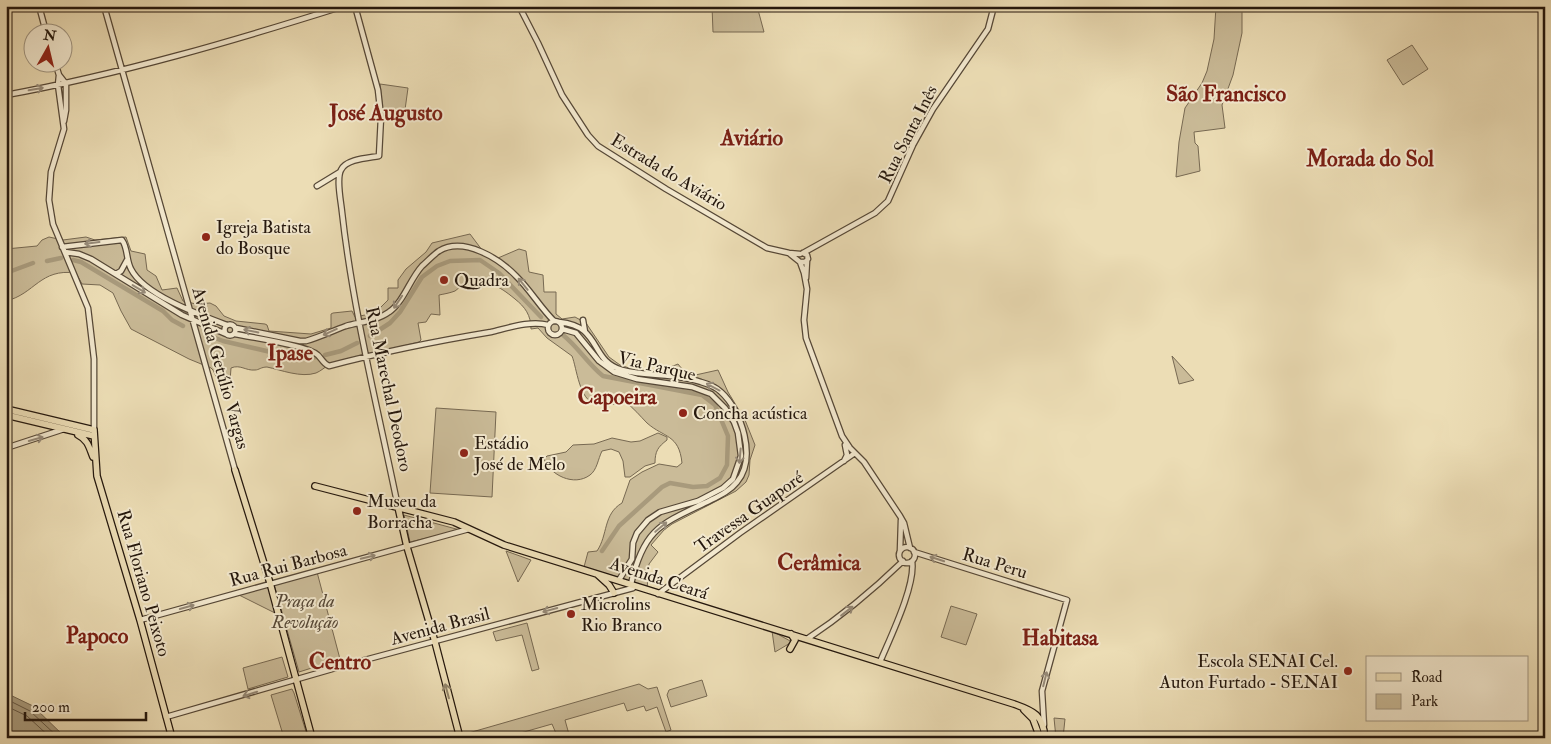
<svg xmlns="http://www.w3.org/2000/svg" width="1551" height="744" viewBox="0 0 1551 744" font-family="'IM FELL Double Pica',serif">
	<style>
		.green { fill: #cabb98; stroke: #776952 }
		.water { fill: #a89a7c; stroke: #736650 }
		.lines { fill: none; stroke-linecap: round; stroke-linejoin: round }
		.shore { stroke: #665844; stroke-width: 1 }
		.canal { stroke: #a89a7c; stroke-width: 4.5 }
		.minor-casing { stroke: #564837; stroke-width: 7 }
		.major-casing { stroke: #24170d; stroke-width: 8 }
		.minor { stroke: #f3e9cf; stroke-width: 4.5 }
		.major { stroke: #ecddb5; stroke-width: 5.5 }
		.oneway { stroke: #968a78 }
		.oneway2 { stroke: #928469 }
		.poi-dot { fill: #8f2418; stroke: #f3e9cf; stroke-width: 2 }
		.labels { text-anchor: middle; stroke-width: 4; stroke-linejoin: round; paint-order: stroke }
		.street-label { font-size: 18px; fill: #24170d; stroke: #f3e9cf }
		.poi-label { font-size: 18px; fill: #24170d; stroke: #f3e9cf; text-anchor: start }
		.park-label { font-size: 18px; font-style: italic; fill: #564837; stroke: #f3e9cf }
		.district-label { font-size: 22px; font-weight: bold; fill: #7a1f14; stroke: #f3e9cf }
	</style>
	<rect width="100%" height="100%" fill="#ecddb5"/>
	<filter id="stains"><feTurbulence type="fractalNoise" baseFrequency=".004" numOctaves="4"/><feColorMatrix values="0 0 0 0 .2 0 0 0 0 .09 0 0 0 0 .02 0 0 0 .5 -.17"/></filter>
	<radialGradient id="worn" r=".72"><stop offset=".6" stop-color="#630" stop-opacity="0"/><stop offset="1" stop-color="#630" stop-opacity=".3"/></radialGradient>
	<path class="green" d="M712 6H757L764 32H713Z
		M1216 6H1242V33L1233 75 1222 105 1225 128 1194 132 1195 143 1198 146 1200 171 1176 177 1179 142 1185 108 1202 83 1207 71 1214 39Z
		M1412 45 1428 69 1403 85 1387 60Z
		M380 84 408 88 404 117 383 114Z
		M470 234 482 250 498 258 519 249 526 251 529 272 543 275 544 292H556V314L562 319 575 317 586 323 609 357 620 365 632 369 658 372 678 364 687 375 691 376 718 370 728 392 745 420 755 445 750 460 749 475 746 482 736 491 672 524 664 530 651 545 658 552 649 564 647 589 621 578 584 567 588 552 597 551C608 535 603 514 622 503L630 480 642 472 659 464 677 467 682 463C679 434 664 438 647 423 640 416 634 408 626 403 617 403 604 407 595 404 579 399 577 369 572 356L547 338 538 328 531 329C531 315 525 307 515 299 498 285 487 279 464 285 460 286 458 289 455 291 450 293 444 294 439 295L440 315 431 314 426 322 418 323 421 340 419 342 330 364C325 367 321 371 316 373 301 378 281 370 267 367 261 367 259 370 255 370 246 371 240 364 231 368L230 381 223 387 220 385 213 370 211 368 189 359 131 329 121 311 113 293 100 285 82 284 76 273C40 268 35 294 6 301V249L37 246 42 240 49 237 63 240 86 237 95 240 126 237 131 251 145 254 147 270 156 276 162 290 177 288 183 301 196 304 210 303 216 306 224 316 236 321 265 324 267 325 269 331 311 334 331 328V314L333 313 352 311 355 317 375 313 388 300V288H398V280L406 269 426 252 432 243Z
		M1172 356 1194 380 1179 384Z
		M436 408 496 412 492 497 430 493Z
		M658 433 667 437V440C658 447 655 451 655 463L645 466 630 477H625L623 461 619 452 611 449 602 451C598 459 597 470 590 475 574 487 550 475 544 459L547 456 566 452 573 445 594 444 612 438 631 442 640 441Z
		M404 515 460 530 410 542Z
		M506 551 531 560 518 582Z
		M317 572 340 659 299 672 274 584Z
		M267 585 277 614 235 593Z
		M951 606 977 614 966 645 941 637Z
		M527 623 539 669 532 671 522 635 496 641 493 632Z
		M772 631 792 642 775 652Z
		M282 657 288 677 248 689 243 668Z
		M702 680 707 696 671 707 667 695 669 690Z
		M639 684 648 689 657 687 671 730 666 732 657 707 646 711 644 706 627 711 624 703 565 720 570 738H558L552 724 517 734 518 738H466L465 734Z
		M292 689 294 693 308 738H284L271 695Z
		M1054 718 1065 719 1063 738H1056Z"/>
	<path class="water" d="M6 693 33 706 66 738H10L6 735Z"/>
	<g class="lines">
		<path class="shore" d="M6 699 30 711 59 738
			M6 706 27 716 51 738"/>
		<path class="canal" d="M73 260 81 262 163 311 172 320 183 326
			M47 261 61 258
			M6 273 33 263
			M563 335C578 347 588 364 603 376L702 395 715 405 728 436 727 465 720 478 707 486 693 487 670 483 662 487 619 526 602 551
			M210 336 223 341 288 356
			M370 336 390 323 400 312 422 277 437 266 450 261 480 260 499 273 541 317
			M325 355 341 351 357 343
			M299 359 316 357"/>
		<g class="minor-casing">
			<path id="minor" d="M39 6 46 32
				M104 6 235 470
				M355 6 378 90 381 117 379 156C368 158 346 159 341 170 336 179 341 201 342 212 353 311 378 409 398 507
				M519 6 538 43 562 95 588 135 598 146 666 189 767 248 789 253 800 254
				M55 62 59 75 66 84V110L64 121
				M59 75 58 85 64 129 51 172 49 200 53 224 88 308 94 359V430
				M6 95C121 74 233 41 344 6
				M317 186 340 172
				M62 247 122 240C128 248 126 260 131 269 144 295 200 315 227 325
				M65 252 79 254 91 259 182 315 226 334
				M803 253 875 213 888 201 913 145 933 109 988 29 994 6
				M790 254 800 262 804 273 807 289 804 320 806 338 842 436 850 448 864 462 900 516 904 523 910 548
				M800 262H805L808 259 807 255 803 253
				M116 274 121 271 127 260
				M806 278 807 261
				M583 320 585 332
				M548 328a7 7 0 1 1 14 0a7 7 0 1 1-14 0Z
				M559 322C568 323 577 325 584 331 599 344 598 363 622 370 648 377 676 373 701 382 708 384 716 387 721 392 742 411 757 458 737 482 730 491 719 496 709 501 661 524 644 528 631 584
				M224.5 330a5.5 5.5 0 1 1 11 0a5.5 5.5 0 1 1-11 0Z
				M236 328 300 341H306C320 337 332 331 346 326 360 322 377 321 389 312 403 303 410 279 422 266 428 261 433 255 439 251 464 236 500 259 517 277 531 291 540 307 554 321
				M562 329 576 333 599 361 614 372 637 379 692 387 711 394 725 408 734 422 738 433 741 456 733 479 723 488 698 501 660 512 648 520 637 533 633 543 632 559 619 580
				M235 334C254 338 299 344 315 353 321 356 322 363 329 366 382 352 437 341 491 332 508 328 531 320 548 325
				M6 448 64 429
				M844 461 847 455 845 445
				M899 555a8 8 0 1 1 16 0a8 8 0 1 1-16 0Z
				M900 551 901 520
				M914 552 1067 600 1042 691 1044 725
				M658 594 740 533 855 453
				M140 620 469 529
				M807 639C842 616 873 590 903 561
				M880 662C890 638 916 585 912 561
				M166 717 346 665 633 588 634 586"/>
		</g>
		<g class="major-casing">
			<path id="major" d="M6 409 94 430 97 476 140 620 172 738
				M6 415 94 436
				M78 435C88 440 89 447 93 457
				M235 470 270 583 312 738
				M315 486 454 522 504 545 1014 704C1034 711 1043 715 1045 738
				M398 507 407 547 435 642 460 738
				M598 575 609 585 614 593
				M790 649 795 640 791 634
				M1024 710 1033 719 1040 738"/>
		</g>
		<use href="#minor" class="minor"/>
		<use href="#major" class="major"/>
	</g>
	<defs><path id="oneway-shaft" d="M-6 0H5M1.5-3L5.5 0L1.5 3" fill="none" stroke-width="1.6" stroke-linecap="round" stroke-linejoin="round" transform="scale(1.25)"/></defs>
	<g class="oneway">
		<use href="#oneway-shaft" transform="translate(36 89) rotate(-10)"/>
		<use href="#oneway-shaft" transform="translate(92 243) rotate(173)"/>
		<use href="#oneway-shaft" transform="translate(523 284) rotate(-129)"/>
		<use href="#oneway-shaft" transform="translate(139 289) rotate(31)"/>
		<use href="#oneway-shaft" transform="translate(398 302) rotate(124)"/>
		<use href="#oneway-shaft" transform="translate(251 331) rotate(-169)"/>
		<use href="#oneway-shaft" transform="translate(330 332) rotate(156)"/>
		<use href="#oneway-shaft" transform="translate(713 387) rotate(-152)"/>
		<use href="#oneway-shaft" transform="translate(36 439) rotate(-16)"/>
		<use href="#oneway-shaft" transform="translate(740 456) rotate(95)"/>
		<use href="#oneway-shaft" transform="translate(661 527) rotate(-40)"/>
		<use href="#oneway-shaft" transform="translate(368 557) rotate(-14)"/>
		<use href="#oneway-shaft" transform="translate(937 559) rotate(-162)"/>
		<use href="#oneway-shaft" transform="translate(187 607) rotate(-16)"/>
		<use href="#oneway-shaft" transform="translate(550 610) rotate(165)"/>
		<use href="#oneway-shaft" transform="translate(847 611) rotate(-38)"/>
		<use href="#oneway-shaft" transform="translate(1045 679) rotate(-76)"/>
		<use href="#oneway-shaft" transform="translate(250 694) rotate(162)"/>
	</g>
	<use class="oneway2" href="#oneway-shaft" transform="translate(447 691) rotate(-105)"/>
	<g class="poi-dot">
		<circle cx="206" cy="237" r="5"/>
		<circle cx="444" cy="280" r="5"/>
		<circle cx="683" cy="413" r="5"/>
		<circle cx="464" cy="453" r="5"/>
		<circle cx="357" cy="511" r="5"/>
		<circle cx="571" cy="614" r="5"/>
		<circle cx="1348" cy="671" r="5"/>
	</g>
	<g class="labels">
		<g class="street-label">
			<text transform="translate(908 134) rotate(-63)" y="6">Rua Santa Inês</text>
			<text transform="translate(669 172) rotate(31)" y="6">Estrada do Aviário</text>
			<text transform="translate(657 366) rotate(13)" y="6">Via Parque</text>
			<text transform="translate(221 368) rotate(74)" y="6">Avenida Getúlio Vargas</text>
			<text transform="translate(389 389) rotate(78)" y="6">Rua Marechal Deodoro</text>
			<text transform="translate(749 512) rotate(-35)" y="6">Travessa Guaporé</text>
			<text transform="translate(995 563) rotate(17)" y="6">Rua Peru</text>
			<text transform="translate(288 565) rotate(-15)" y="6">Rua Rui Barbosa</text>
			<text transform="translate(659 578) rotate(18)" y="6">Avenida Ceará</text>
			<text transform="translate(144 583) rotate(74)" y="6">Rua Floriano Peixoto</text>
			<text transform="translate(440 626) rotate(-15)" y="6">Avenida Brasil</text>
		</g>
		<g class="poi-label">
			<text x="216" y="233">Igreja Batista<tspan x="216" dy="21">do Bosque</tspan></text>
			<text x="454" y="286">Quadra</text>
			<text x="693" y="419">Concha acústica</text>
			<text x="474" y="449">Estádio<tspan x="474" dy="21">José de Melo</tspan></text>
			<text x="367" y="507">Museu da<tspan x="367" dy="21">Borracha</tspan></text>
			<text x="581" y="610">Microlins<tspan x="581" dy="21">Rio Branco</tspan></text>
			<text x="1338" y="667" text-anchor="end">Escola SENAI Cel.<tspan x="1338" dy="21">Auton Furtado - SENAI</tspan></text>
		</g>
		<g class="park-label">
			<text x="305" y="607">Praça da<tspan x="305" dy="21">Revolução</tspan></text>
		</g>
		<g class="district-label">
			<text x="1226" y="101">São Francisco</text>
			<text x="386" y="120">José Augusto</text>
			<text x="752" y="145">Aviário</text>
			<text x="1370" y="166">Morada do Sol</text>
			<text x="290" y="360">Ipase</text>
			<text x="617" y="404">Capoeira</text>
			<text x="819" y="570">Cerâmica</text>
			<text x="97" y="643">Papoco</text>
			<text x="1060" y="645">Habitasa</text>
			<text x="340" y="669">Centro</text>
		</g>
	</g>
	<rect width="1551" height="744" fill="none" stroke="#ecddb5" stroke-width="25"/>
	<rect x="8" y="8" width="1536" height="729" fill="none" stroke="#24170d" stroke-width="2.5"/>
	<rect x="12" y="12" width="1526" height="719" fill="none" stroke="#24170d"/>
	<rect x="1366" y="656" width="162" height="65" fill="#f3e9cf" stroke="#a09581"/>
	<rect x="1376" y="673" width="25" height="8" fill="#ecddb5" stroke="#a09581"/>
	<text x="1411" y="682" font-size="15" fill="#24170d">Road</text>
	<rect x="1376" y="694" width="25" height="15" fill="#cabb98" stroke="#a09581"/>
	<text x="1411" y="706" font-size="15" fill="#24170d">Park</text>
	<g transform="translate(48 48) rotate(8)"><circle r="24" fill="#f3e9cf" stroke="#a09581"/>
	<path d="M0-4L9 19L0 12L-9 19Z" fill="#8f2418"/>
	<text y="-8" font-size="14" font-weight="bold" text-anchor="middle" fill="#24170d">N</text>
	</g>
	<path d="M25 712v8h121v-8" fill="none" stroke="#24170d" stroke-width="2.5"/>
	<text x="32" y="712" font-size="15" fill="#24170d" stroke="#f3e9cf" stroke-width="4" paint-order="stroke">200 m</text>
	<rect width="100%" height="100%" filter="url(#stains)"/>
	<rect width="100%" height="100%" fill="url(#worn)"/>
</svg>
